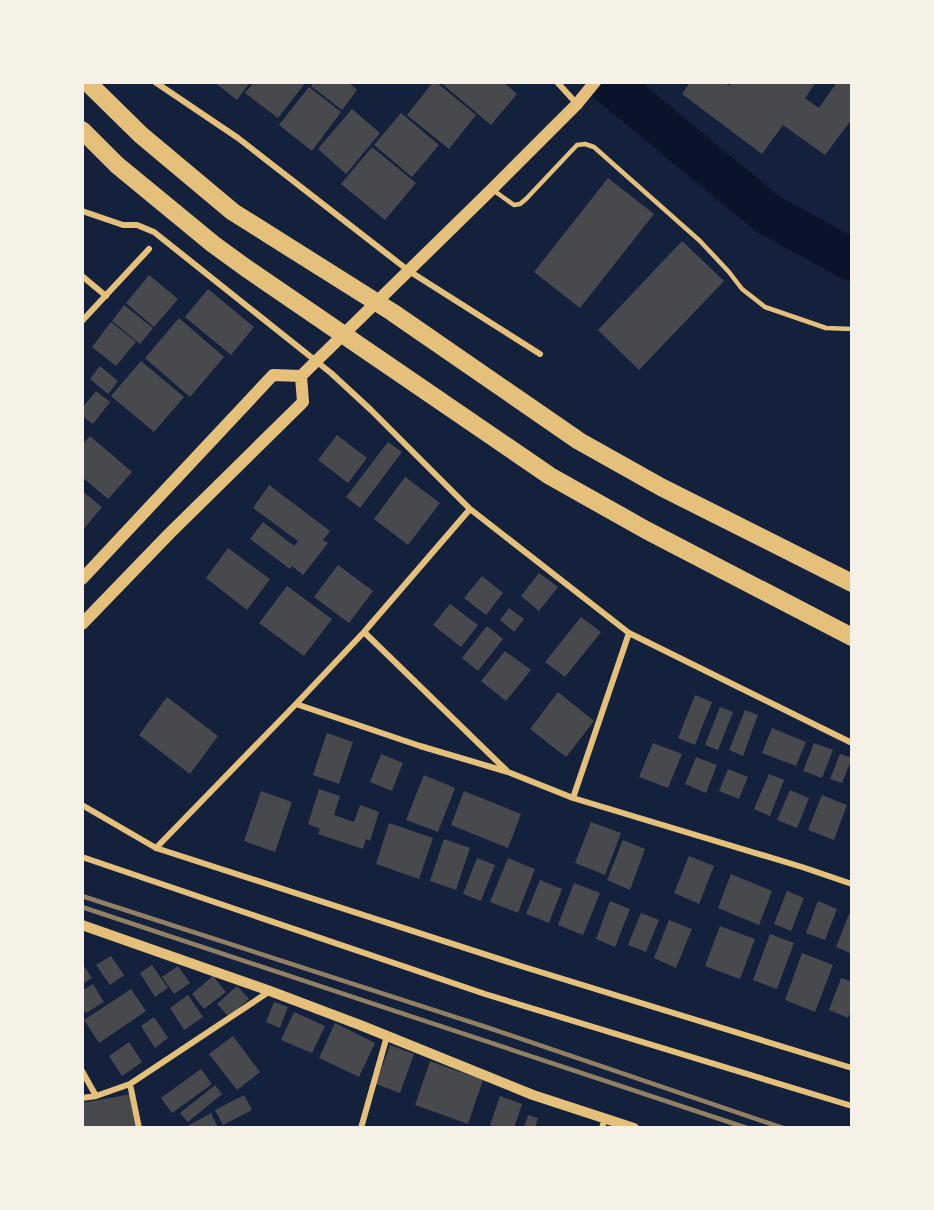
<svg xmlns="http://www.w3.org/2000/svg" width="934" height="1210" viewBox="0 0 934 1210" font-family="'Golos Text',sans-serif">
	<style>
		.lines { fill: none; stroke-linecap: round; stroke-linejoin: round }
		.river { stroke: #0b132b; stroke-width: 42 }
		.building { fill: #48494c }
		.service { stroke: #e5c07b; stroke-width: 4.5 }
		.minor { stroke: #e5c07b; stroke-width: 6 }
		.tertiary { stroke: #e5c07b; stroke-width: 10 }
		.secondary { stroke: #e5c07b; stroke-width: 12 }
		.motorway { stroke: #e5c07b; stroke-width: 18 }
		.rail { stroke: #918062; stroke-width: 4.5 }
	</style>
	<rect width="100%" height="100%" fill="#14213d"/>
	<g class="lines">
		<path class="river" d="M608 82 769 215 852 260"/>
	</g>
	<path class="building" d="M214 82H250L237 100Z
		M254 82H306L278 118 245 93Z
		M314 82H348L357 90 342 110 311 86Z
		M433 82H436L476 115 449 149 407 115Z
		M440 82H503L517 94 491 125Z
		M690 82H724L729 86 731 82H816L805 98 819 108 837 82H852V119L825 155 783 125 762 154 682 94Z
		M309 87 341 112 312 151 279 125Z
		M352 109 380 133 346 174 318 149Z
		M401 113 439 145 412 177 374 145Z
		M372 147 416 183 385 220 341 184Z
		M608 178 654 214 580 308 534 272Z
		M682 241 724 281 639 370 598 330Z
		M149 275 178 299 154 327 126 303Z
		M208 289 254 327 231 355 185 317Z
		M124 305 153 328 140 344 112 321Z
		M179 318 224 357 190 397 145 358Z
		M111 322 136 342 116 366 92 347Z
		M141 361 184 397 154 432 111 396Z
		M100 366 118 381 108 394 90 379Z
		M96 391 110 402 93 424 82 416V408Z
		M337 435 367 458 348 483 318 460Z
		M90 436 132 472 108 499 82 477V445Z
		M388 442 402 452 360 508 346 497Z
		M405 477 440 503 408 545 374 519Z
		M269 485 330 531 323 540 328 543 303 575 292 566 290 569 250 539 263 522 294 546 298 541 253 508Z
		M82 491 102 507 82 531Z
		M228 548 270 579 247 610 206 578Z
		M338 565 373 591 349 623 314 597Z
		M539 573 558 587 539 611 521 596Z
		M482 576 503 593 486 615 464 598Z
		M287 586 332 619 304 656 259 623Z
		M450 604 478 625 461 647 433 625Z
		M509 608 524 619 514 632 500 620Z
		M581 617 601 632 565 677 545 662Z
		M487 626 503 639 478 671 462 658Z
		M505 651 531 670 506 701 481 681Z
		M558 692 594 721 566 757 530 729Z
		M695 695 712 702 695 745 678 738Z
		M167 697 218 736 190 774 139 735Z
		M720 707 733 712 718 750 705 745Z
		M745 710 758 715 743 756 729 750Z
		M772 728 806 742 796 766 762 753Z
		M327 733 353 742 339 784 313 775Z
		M653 743 682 754 668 788 639 777Z
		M814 743 833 750 822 778 803 771Z
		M381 754 403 763 392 791 370 782Z
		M840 754 852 758 842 783 830 779Z
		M696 757 717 765 706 793 685 784Z
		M728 769 748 777 739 799 719 791Z
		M769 774 784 780 770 816 754 809Z
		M424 775 455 788 438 832 406 820Z
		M319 789 340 796 334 815 354 822 360 805 379 812 370 841 366 839 363 849 318 834 320 829 308 824Z
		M790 790 809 798 797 828 777 820Z
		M261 791 292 802 275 852 244 841Z
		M464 791 521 814 508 848 451 825Z
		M822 795 847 805 834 840 808 830Z
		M591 822 621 833 605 875 575 863Z
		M389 823 433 838 419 879 376 864Z
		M444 839 470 848 456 890 430 881Z
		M623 840 645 849 630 890 607 880Z
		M689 856 714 866 699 904 674 893Z
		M477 858 495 865 481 901 463 894Z
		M508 858 535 869 518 913 490 902Z
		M731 874 772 891 759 925 718 908Z
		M540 880 562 889 549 923 526 914Z
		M574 883 600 893 583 935 558 925Z
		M787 891 804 898 791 931 774 924Z
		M610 901 630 909 615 947 596 939Z
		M818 901 837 909 825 940 806 933Z
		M641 913 659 920 646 952 628 945Z
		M849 914 852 915V954L836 947Z
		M669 920 692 929 676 968 654 958Z
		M720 926 755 939 740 979 705 966Z
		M770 934 794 943 777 989 753 980Z
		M802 953 833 965 815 1012 785 1000Z
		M111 956 124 975 110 985 96 965Z
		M82 963 92 978 82 984Z
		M152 965 168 988 155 997 140 973Z
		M178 966 190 983 174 994 162 977Z
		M213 976 226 992 204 1009 192 994Z
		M841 978 852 982V1009L848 1018 829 1010Z
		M93 984 104 1002 86 1013 82 1007V991Z
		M237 986 249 999 229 1017 217 1004Z
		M131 989 146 1011 99 1043 84 1020Z
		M188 995 203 1017 184 1030 170 1008Z
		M274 1002 288 1007 280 1028 266 1022Z
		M294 1012 325 1026 312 1053 281 1040Z
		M154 1017 168 1038 155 1048 141 1026Z
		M335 1023 375 1043 359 1077 319 1058Z
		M233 1036 260 1072 237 1090 209 1054Z
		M129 1042 142 1062 122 1076 109 1056Z
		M390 1045 414 1054 400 1093 376 1084Z
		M430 1061 483 1080 468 1124 415 1105Z
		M201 1069 212 1084 172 1113 161 1098Z
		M215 1085 222 1094 188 1122 180 1113Z
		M131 1094 137 1128H82V1103Z
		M244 1095 252 1110 223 1125 215 1110Z
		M500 1096 522 1104 514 1128H497L490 1125Z
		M211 1113 218 1128H184Z
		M528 1115 538 1118 535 1128H524Z"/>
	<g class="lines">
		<path class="service" d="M493 190 514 205 520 204 526 199 577 145 585 144 594 147 700 241 729 272 742 289 765 307 826 328 852 329"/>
		<path class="minor" d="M155 82 238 138 409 271 540 354
			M557 82 577 104
			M82 211 123 225H137L154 232 331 373 371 410 470 509 629 633 852 743
			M82 276 106 296
			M82 321 149 249
			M364 632 506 770
			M296 704 420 746 508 772 573 798 802 867 852 884
			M573 798 629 633
			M82 805 156 848 524 967 852 1068
			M156 848 296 704 364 632 470 509
			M82 857 485 994 852 1106
			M82 1071 96 1096
			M130 1084 139 1128
			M82 1098 96 1096 130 1084 270 991
			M361 1128 387 1036
			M602 1128 605 1118"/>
		<path class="tertiary" d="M82 925 270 991 360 1025 533 1095 634 1128"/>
		<path class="secondary" d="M301 376 492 189 577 104 595 82
			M82 579 273 375 301 376
			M82 624 169 534 303 402 301 376"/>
		<path class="motorway" d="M87 82 141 135 233 212 392 312 579 441 661 487 852 583
			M82 130 117 165 213 244 246 268 550 476 646 530 852 637"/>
		<path class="rail" d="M82 896 486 1027 783 1128
			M82 907 747 1128"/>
	</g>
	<rect width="934" height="1210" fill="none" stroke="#f6f1e7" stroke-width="168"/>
</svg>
